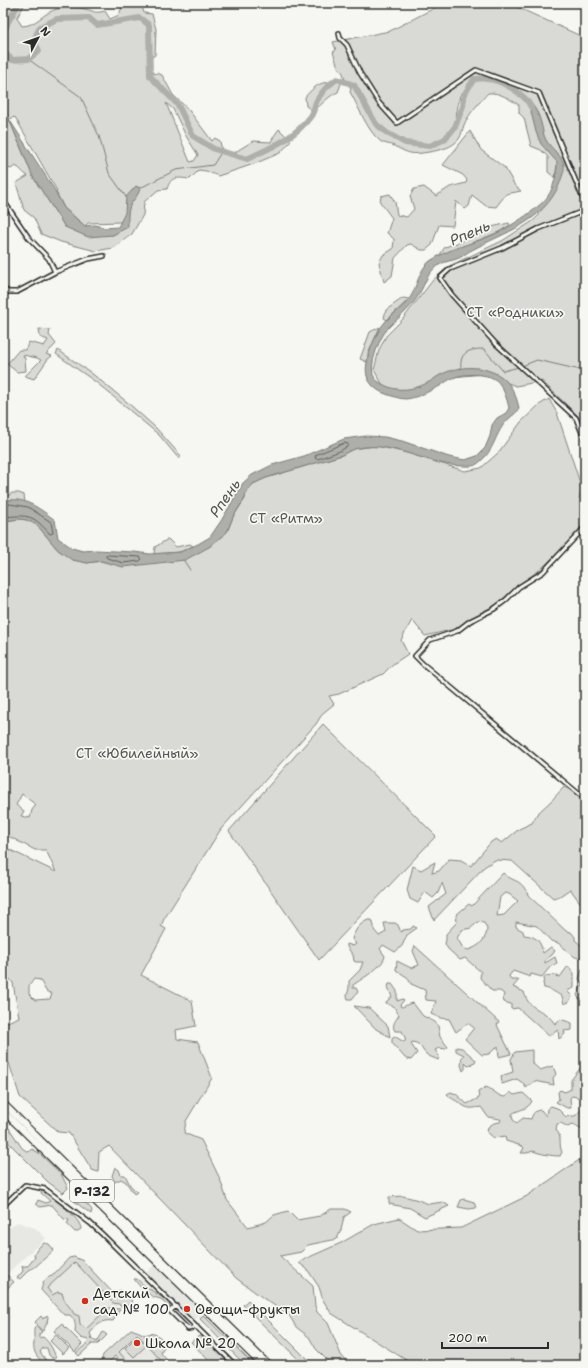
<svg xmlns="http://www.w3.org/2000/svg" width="588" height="1368" viewBox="0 0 588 1368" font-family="'Shantell Sans',sans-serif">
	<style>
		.built { fill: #e7e7e3 }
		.green { fill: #d9d9d5; stroke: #828280; fill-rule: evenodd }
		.water { fill: #aeaeab; stroke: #7a7a78 }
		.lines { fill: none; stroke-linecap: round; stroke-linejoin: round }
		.shore { stroke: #5f5f5e; stroke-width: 1 }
		.stream { stroke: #7a7a78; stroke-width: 1 }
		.river { stroke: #aeaeab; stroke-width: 6 }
		.street-casing { stroke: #2b2b2b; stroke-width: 6 }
		.highway-casing { stroke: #2b2b2b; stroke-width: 8 }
		.street { stroke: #f6f6f2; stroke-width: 3 }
		.highway { stroke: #f6f6f2; stroke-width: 5.5 }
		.poi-dot { fill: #c8321e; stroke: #f6f6f2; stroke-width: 1.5 }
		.labels { text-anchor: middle; stroke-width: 3.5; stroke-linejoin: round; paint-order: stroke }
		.shield { fill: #f6f6f2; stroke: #686867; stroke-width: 1 }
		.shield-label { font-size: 13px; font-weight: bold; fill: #2b2b2b }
		.park-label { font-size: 14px; fill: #565656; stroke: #f6f6f2 }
		.poi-label { font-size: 14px; fill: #2b2b2b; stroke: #f6f6f2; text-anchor: start }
		.water-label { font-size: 15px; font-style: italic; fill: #525251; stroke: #f6f6f2 }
	</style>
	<rect width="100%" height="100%" fill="#f6f6f2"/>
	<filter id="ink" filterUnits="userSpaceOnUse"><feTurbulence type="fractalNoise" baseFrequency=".025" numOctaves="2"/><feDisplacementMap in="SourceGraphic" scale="8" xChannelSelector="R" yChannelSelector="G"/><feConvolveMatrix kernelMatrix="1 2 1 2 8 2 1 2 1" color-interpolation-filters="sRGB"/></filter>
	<g filter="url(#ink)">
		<path class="built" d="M17 1222 35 1228 46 1238 3 1277V1231L8 1226 10 1228Z
			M74 1258 119 1304 88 1336 74 1321V1319L70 1315 69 1316 43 1289Z
			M154 1265 202 1313 187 1327 140 1279Z
			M138 1333 168 1365H106Z"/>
		<path class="green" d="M3 3H25L17 18 22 26C36 26 44 12 57 9 66 7 76 6 85 9 96 11 92 14 105 11L110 19 119 15 122 7 141 3 144 13 152 14 156 29 155 55 149 59 147 58 154 74 157 73 162 75 173 95 188 109 212 141 215 138 220 141 222 151 232 154 253 141 271 142 274 136 279 129 291 141 280 153 254 164 218 176 206 171 199 170 190 179C178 178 171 175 167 189L158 190 144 202 143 215 132 234 113 248 96 251 61 242 41 234 34 218 24 210 16 183 28 176C22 173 21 168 15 166L11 169 5 167 4 163ZM166 103 173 109 186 136 198 155 194 161 190 162ZM15 117 57 191 56 192 64 208 85 226 88 223 120 222 127 216 113 235 65 227 33 177 9 119Z
			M444 3H508L585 38V432L578 416 542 381 516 386 484 374 452 377 410 397 384 387 374 370 379 350 386 336 402 320 433 280 449 266 502 241 533 221 539 215 537 213 546 205 560 170 557 165 555 178 548 172V157L541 150 531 146 524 118 519 113V105C509 99 500 92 488 93 480 102 469 113 464 125 462 130 462 134 459 139 452 148 440 150 429 152 411 155 410 154 394 146 390 144 384 144 380 141 366 129 359 107 350 92L351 89 348 83 345 80 343 73 338 67 333 52 336 50 333 42 390 31ZM469 87 464 95 463 106 455 126 454 127 460 95Z
			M342 81 338 92C328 96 322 105 313 111L306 106 305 97C318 82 322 82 342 81Z
			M470 131 481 150 505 168 515 186 521 191 506 194 496 207 486 206 472 195 469 206 465 209 456 201 453 226 439 225 432 245 426 250H421L411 244 407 245 395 258 392 276 384 282 379 263 383 255 393 249 394 239 387 233 392 218 380 202 381 196 390 194 395 202 397 215 407 217 414 209 410 196 414 189 424 187 436 196 450 187 466 183 467 180 463 175 443 165Z
			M509 223 510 225 499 232 439 256 445 247 463 241 469 234H480L487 228Z
			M403 298 409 299 387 320 384 318 386 310Z
			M380 327 368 354 367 362 360 359 370 332Z
			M39 329 50 330 49 335 56 344 46 354 52 356 48 359 34 379 25 376 41 360 37 358 23 355 25 359 26 371 17 372 7 364 19 350H25L29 342 44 346 48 340 40 337Z
			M58 350 90 372 127 402 156 428 181 456 179 459 159 435 97 383 56 354Z
			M549 399 557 413 582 489 579 498 585 500V522L572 539 541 569 518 585 497 604 470 619 455 629 425 636 412 620 401 640 408 654 393 664 383 674 339 694 329 696 334 704 323 713 316 724 221 829 164 919 161 926 166 929 141 975 192 1001 196 1026 176 1030 177 1039 198 1042 212 1078 186 1121 184 1133 201 1140 220 1179 227 1200 248 1227 266 1222 274 1215 288 1211 297 1220 320 1216 331 1209H345L351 1212 344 1217 341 1230 337 1239 308 1245 301 1252 280 1256 313 1286 315 1306 317 1312 328 1323 341 1355 347 1362V1365H332L316 1349 309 1337 296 1327 289 1315 263 1298 236 1278 109 1146 99 1152 98 1172 92 1170 69 1133 58 1132 20 1097 9 1063 3 1056V1041L5 1040 3 1024 19 1017 13 983 3 971V853H4L6 848 56 872 46 850H35L8 836 3 845V521L20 519 27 520 37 525 58 550 87 563 101 561 112 564 209 547 227 532 233 517 245 499 246 492 253 484 266 478 342 455 351 449 377 446 407 453 465 471 481 468 498 453 521 422 539 405ZM22 794 36 805 32 810 30 818 21 816 24 811 16 805ZM34 979 40 980 46 991 52 994 50 999 35 1000 29 994V986Z
			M12 493H19L24 495 25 502 10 500 3 502 4 498Z
			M168 539 176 547 190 544 193 546 180 552 154 554 155 547Z
			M323 724 436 836 319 960 229 831Z
			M564 787 575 792 585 801V909L570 889 560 896 553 898 512 861 495 860 484 867 434 920 429 907 446 894 442 883 438 893 433 898 425 892 418 903 410 899 407 890 413 866 421 870 435 862 432 873 439 871 449 859 461 860 471 866 491 842 496 839 502 843 519 829 532 823 537 814 552 800Z
			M503 873C514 883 521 878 528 895L566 931 571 932 575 937V940L585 949 580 958 575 957 558 943 551 941 537 926 516 922V927L523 931 524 935C536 936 541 941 543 953L551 947 555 951 552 955 545 960V963L555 957 557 963 550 967 542 977 531 974 530 977 513 971 509 976 511 980H519L513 987 524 992C529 1012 544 1007 555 1024L560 1019 572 1023V1030L564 1031 565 1034 559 1039 558 1030 549 1036 518 1008 511 1009V1004L504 1002 503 998 504 994 500 991H492L480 978 481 972 465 958 460 960 448 949 445 944 446 940V934L457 922 456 915 469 904 472 906ZM505 893 509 894 518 901 504 915 497 916 500 897ZM478 922 484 923 487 928C487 939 479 947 468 950L463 948 457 938 462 930 471 928Z
			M368 920H372L374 926V930L379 936 386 932 384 923H395L398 925 401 932 403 930 411 929 413 926 417 928 407 935 402 946 395 952 383 945 380 949 385 956C383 967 363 978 353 985V988H356L358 992 352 999H348L347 996 349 988V981L360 970 363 962H356L354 961 353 955 347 947V944L353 946 356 944 352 939C355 930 359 924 368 920Z
			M415 946 499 1022 497 1025 511 1054 499 1057 498 1046 489 1054 482 1055 465 1039 474 1028 468 1023 456 1032 449 1019 440 1018 431 1014 436 1001 426 1000 425 990 411 984 407 977 396 970 397 961 411 968 419 965 413 951Z
			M568 966 574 973V988L567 991 572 996 569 1002 564 1004 562 996C555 993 552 989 544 988L543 983 545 976 553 975 560 977Z
			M585 967V999H579L577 995 583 984 579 979 582 969Z
			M389 984H392L397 991V1001L403 999 404 1000 400 1005 401 1007C405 1007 408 1003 413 1003L423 1016 435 1022 438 1026 440 1037 448 1047 446 1049 439 1048 435 1050 439 1056 438 1060C435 1058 429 1057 426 1054 421 1049 421 1043 412 1042L411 1044 417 1053 411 1060 405 1058 392 1043V1038L394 1036 404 1042 406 1040 402 1031H395C391 1025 396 1020 399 1015L394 1007 386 1003 387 1001 392 997 388 987Z
			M354 1006 369 1008 388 1026 390 1037 376 1029Z
			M456 1047 462 1048 476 1060 475 1062 472 1063 471 1065 468 1066 465 1063V1069L463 1071 461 1065 462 1060 461 1059 464 1055 456 1051Z
			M532 1050V1063L540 1070 553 1066 556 1074 553 1078 554 1085 535 1081 526 1088 524 1084 517 1079 502 1084 501 1076 513 1072 511 1059 515 1052Z
			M585 1062V1101L582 1098 572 1096 570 1098 571 1108H567L556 1102 559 1099 558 1092 560 1090 565 1092 571 1089V1080Z
			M486 1087C494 1090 498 1097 506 1097L510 1092 514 1095 523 1093 532 1101C528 1110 519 1109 512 1114L513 1120 517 1123 523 1118 531 1119C533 1113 535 1110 541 1110L546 1116 547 1109 551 1106 557 1108 566 1117 571 1116H575L582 1109H585V1130L582 1129 573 1124 568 1127 561 1123 557 1124 556 1130C563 1137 558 1144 562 1152L560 1156C552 1156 540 1154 533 1151L527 1153H521L524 1148 522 1146 506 1141 505 1136 494 1138 487 1132 488 1127 494 1123 500 1122 501 1120 500 1119 488 1117 481 1107C468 1109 468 1109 458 1102 454 1099 451 1099 447 1094L451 1092 456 1094 467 1104 479 1098 478 1092Z
			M3 1128H9L22 1148 28 1152 32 1149 39 1153 61 1174 68 1188 63 1193 48 1182 3 1137Z
			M585 1156V1365H414L331 1313 323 1300 319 1287 307 1269 299 1263 305 1259 341 1243 374 1224 399 1218 417 1230 461 1228 527 1196Z
			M115 1167 119 1170 121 1175H125L130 1185 137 1192 134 1194 126 1182 121 1179 115 1182 112 1176Z
			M42 1191C52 1197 81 1218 81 1229L76 1232H75L67 1224 69 1220 64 1219 52 1205 40 1207 36 1204 38 1200 46 1203 50 1201 41 1193Z
			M81 1192 85 1195 82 1201 88 1205 92 1210 91 1214 74 1201Z
			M403 1196 415 1199 429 1204 443 1202 449 1206 425 1217 410 1208 389 1204V1197Z
			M464 1199 474 1202 476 1208 469 1209 458 1207 461 1200Z
			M44 1243 49 1244 54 1250 35 1267 29 1270 20 1279 17 1278 23 1271 22 1266H28L35 1257 34 1254 39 1247Z
			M74 1257 83 1261 113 1293 121 1290 120 1297 125 1292 132 1301 130 1305 120 1306 119 1304 113 1303 75 1262 47 1288 52 1295 58 1292 62 1293C65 1305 69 1304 74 1314L79 1316 80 1324 86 1329 108 1308 120 1309 113 1321C101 1319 98 1325 90 1333L92 1339 97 1342 103 1332 107 1335 98 1344H92L79 1356 76 1353 89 1342 88 1340 81 1338 75 1332C76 1324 75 1320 70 1315H64L41 1290C43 1283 44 1278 52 1276L69 1258Z
			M6 1274 14 1282 5 1290 3 1288V1277Z
			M134 1279H137L145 1286 169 1302 170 1307 167 1306 161 1299 153 1297 142 1289Z
			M248 1300 313 1365H304L243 1305Z
			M47 1315 48 1317 47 1323 43 1331 37 1326 42 1332 39 1334V1338L43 1337C50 1343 53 1349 56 1358H52L49 1355 47 1348H43L40 1352 48 1363V1364L45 1365C39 1359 32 1352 34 1343 34 1337 35 1342 34 1336 34 1331 33 1329 37 1325L35 1322 41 1316 43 1319Z
			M203 1315 254 1365H245L200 1319Z
			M62 1324 82 1344 75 1352 54 1331Z
			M131 1329 139 1332 145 1335C154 1331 159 1336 166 1343L161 1353 171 1365H165L147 1345 134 1357 125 1348 137 1336 144 1342 137 1334 119 1352 131 1365H124L115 1356 106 1365H96L102 1359 103 1355Z
			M56 1335 69 1348 63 1354 50 1341Z
			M199 1336 205 1339 231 1365H213L191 1342Z"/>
		<path class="water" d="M528 100C535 107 539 114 541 123 543 129 543 135 546 140 551 149 562 155 564 165 565 171 561 179 559 185 542 223 505 232 472 250 467 252 464 256 459 258 453 261 444 261 439 265 427 272 426 283 419 294 415 302 408 309 402 315 396 321 387 327 383 335 378 344 370 363 373 375 375 380 380 383 384 385 397 392 414 390 427 383 432 381 436 377 440 375 458 366 477 365 495 373 509 379 517 395 519 409 515 415 508 418 504 424 493 439 494 452 477 464 473 467 468 466 463 466 423 466 380 431 342 455L266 478 253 484 246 492 245 498 233 517 227 532 209 547 185 560 123 567 101 561 87 563 72 560 58 550 37 525 27 520 20 519 3 521V502C22 494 40 509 55 520L58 538 72 548 83 551 96 550 134 552 150 554 180 552 198 544 210 537 221 521 243 483 252 475 272 465 304 456 344 439 366 436 385 437 402 441 449 457 465 460 477 456 485 448 490 436 492 425 497 418 506 413 509 408C507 399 503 386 496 380 487 373 463 373 453 378 448 380 444 383 440 386 430 391 417 398 406 399 400 399 392 396 386 394 377 391 370 385 367 376 363 362 376 331 386 321 393 313 404 307 410 298 417 287 419 269 430 261 451 247 477 243 499 232 511 226 541 207 548 196 554 187 557 173 557 162L541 144 536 132Z
			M9 119 54 189 64 208 85 226 95 225 105 228 118 227 125 213 126 197 136 186 140 188C139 194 136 197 132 202 127 210 128 218 128 227L113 235 88 237 65 227 33 177Z"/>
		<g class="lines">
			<path class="shore" d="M345 443 348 444V446L340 451 318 459 315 458 316 455Z
				M3 506 10 504 28 507 51 522 53 533 50 534C32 514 29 515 3 517
				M108 555 140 557 142 559 140 561 123 563 107 558 106 556Z"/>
			<path class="stream" d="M28 59 81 97 99 136 109 173 126 197
				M3 105 9 119
				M140 188 176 170 213 165 222 151
				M522 366 537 360 585 371
				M461 369C459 352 469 349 484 349L503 371 519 367
				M184 561 190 570"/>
			<path class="river" d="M3 34 8 22 19 3
				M3 51 12 60 28 59 39 51 34 40 40 27 57 19 89 18 97 25 140 18 149 25 150 76 178 105 193 136 214 149 247 159C270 148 295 138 311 116 314 112 314 107 316 102 322 91 327 86 337 79L354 85 376 124 387 133 405 143 430 146 445 139 455 127 463 106 464 95 474 79C478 79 483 78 487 79 502 80 525 94 531 107"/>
			<g class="street-casing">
				<path id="street" d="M339 33 340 38 347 45 360 73 379 103 397 123 476 70 539 93 584 201 585 208 581 212 538 229 502 248 450 269 440 278 452 295 495 343 576 418 585 440
					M3 200 29 238 49 259 55 272
					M3 289 9 292H17L55 272 88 259 104 256
					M585 527 543 572 519 587 506 600 494 609 470 621 457 631 430 640 415 656 423 664 585 799
					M3 1210 4 1205 25 1185 45 1189 90 1223 102 1234 235 1365
					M176 1306 170 1311 188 1329 197 1327
					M3 1363 5 1365"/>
			</g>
			<g class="highway-casing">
				<path id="highway" d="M3 1103 269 1365
					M3 1111 262 1365"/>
			</g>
			<use href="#street" class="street"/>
			<use href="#highway" class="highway"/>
		</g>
	</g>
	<g class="poi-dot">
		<circle cx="85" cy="1301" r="4"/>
		<circle cx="187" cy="1309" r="4"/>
		<circle cx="137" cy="1343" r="4"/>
	</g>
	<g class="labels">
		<rect class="shield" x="70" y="1180" width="44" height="22" rx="3"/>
		<g class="shield-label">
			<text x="92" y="1196">Р-132</text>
		</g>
		<g class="park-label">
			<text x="515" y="317">СТ «Родники»</text>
			<text x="286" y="523">СТ «Ритм»</text>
			<text x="137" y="758">СТ «Юбилейный»</text>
		</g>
		<g class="poi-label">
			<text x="93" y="1298">Детский<tspan x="93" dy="16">сад № 100</tspan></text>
			<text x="195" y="1314">Овощи-фрукты</text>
			<text x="145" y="1348">Школа № 20</text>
		</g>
		<g class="water-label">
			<text transform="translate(470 233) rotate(-23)" y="5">Рпень</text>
			<text transform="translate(225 498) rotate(-55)" y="5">Рпень</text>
		</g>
	</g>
	<rect width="588" height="1368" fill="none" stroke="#f6f6f2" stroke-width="16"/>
	<rect x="8" y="8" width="572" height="1352" fill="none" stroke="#2b2b2b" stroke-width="1.5" filter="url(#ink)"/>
	<g transform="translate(38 38) rotate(49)" stroke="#f6f6f2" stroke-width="3" paint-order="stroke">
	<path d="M0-3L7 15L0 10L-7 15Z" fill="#2b2b2b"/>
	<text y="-6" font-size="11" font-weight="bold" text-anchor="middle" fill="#2b2b2b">N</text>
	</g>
	<path d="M442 1342v6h106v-6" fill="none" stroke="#2b2b2b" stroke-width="2"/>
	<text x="448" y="1342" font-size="12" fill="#2b2b2b" stroke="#f6f6f2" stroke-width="3" paint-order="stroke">200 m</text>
</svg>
